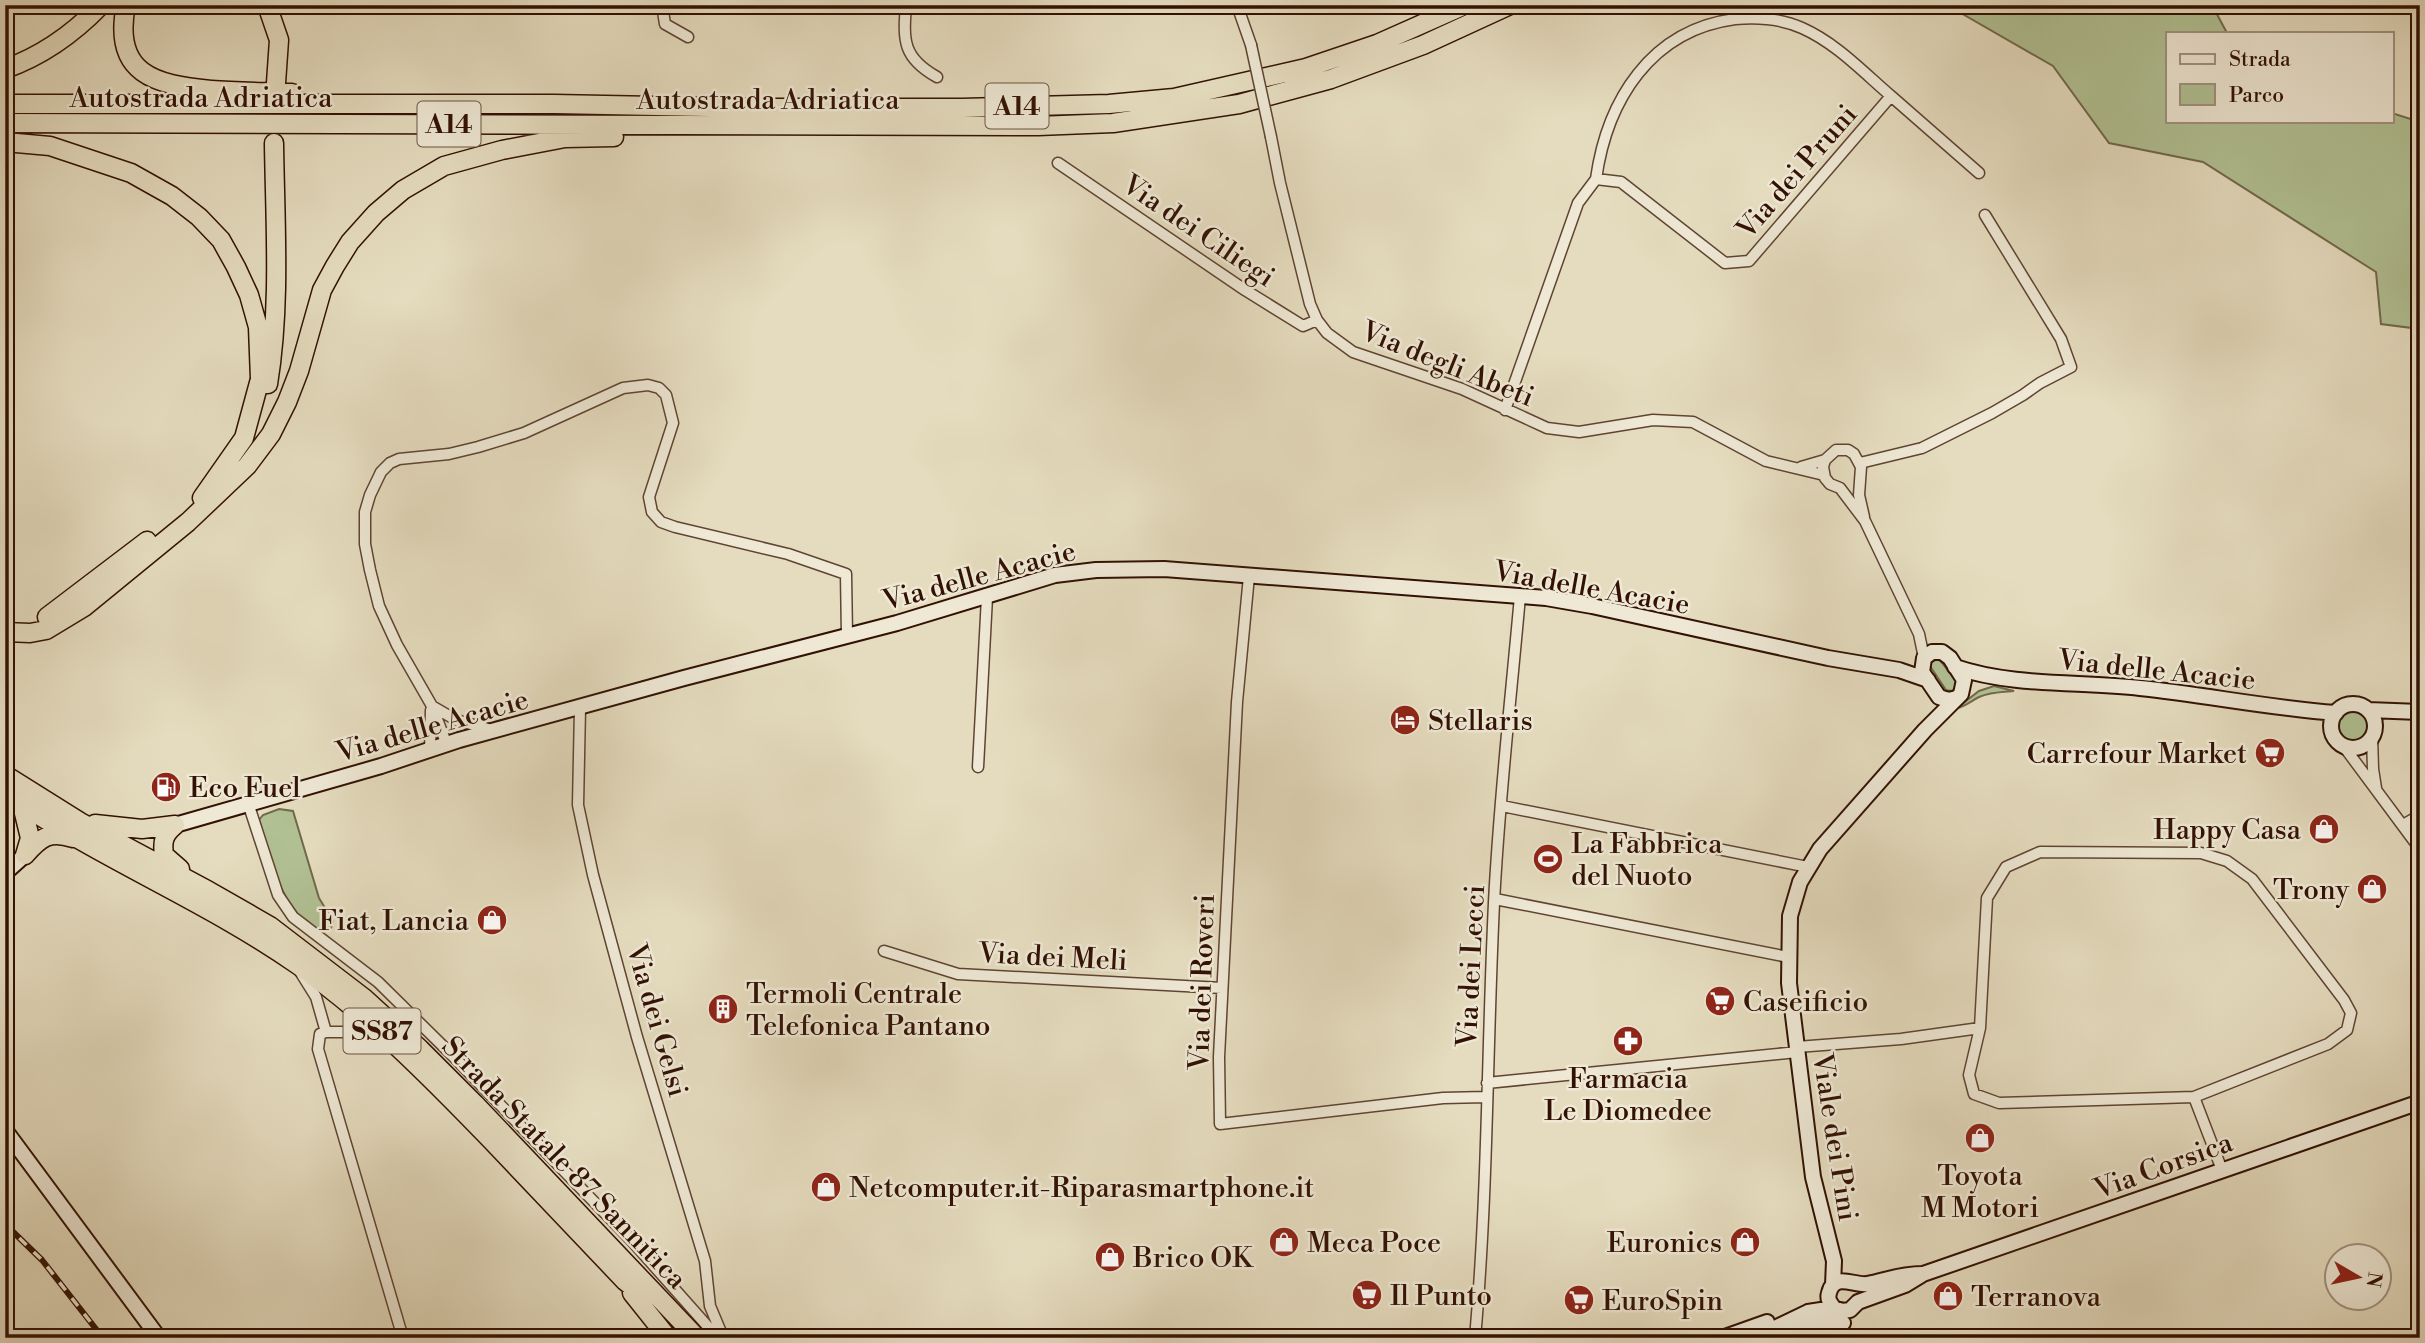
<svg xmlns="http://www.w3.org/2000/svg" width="2425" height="1343" viewBox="0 0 2425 1343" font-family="'Libre Bodoni',serif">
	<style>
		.green { fill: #b1c194; stroke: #72694c; stroke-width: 2 }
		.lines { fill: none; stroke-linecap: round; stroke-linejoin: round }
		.street-casing { stroke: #5f4432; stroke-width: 13 }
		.secondary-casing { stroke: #321103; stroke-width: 18 }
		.highway-casing { stroke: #321103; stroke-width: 21 }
		.street { stroke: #eee8d5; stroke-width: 10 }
		.secondary { stroke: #eee8d5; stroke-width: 14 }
		.highway { stroke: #e5dcbf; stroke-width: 18 }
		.rail-casing { stroke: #321103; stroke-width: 6 }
		.rail { stroke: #eee8d5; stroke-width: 3.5; stroke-dasharray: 10; stroke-linecap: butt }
		.street-bridge-casing { stroke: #5f4432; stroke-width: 13; stroke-linecap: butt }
		.street-bridge { stroke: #eee8d5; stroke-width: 10 }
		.labels { text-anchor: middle; stroke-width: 5; stroke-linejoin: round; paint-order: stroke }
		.shield { fill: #eee8d5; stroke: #6a5242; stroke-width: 2 }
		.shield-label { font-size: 26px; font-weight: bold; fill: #321103 }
		.street-label { font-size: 28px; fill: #321103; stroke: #eee8d5 }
		.poi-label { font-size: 28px; fill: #321103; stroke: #eee8d5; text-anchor: start }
	</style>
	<rect width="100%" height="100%" fill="#e5dcbf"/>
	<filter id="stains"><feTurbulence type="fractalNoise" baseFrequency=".00286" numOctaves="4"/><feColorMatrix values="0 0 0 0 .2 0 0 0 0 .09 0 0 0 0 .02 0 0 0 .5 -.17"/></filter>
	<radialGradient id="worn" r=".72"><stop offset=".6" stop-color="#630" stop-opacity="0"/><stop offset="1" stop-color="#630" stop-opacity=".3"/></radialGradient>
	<path class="green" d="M1947 5H2212L2227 33H2168V121H2392V113L2420 122V329L2381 324 2376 272 2203 162 2109 143 2053 66Z
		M1939 659 1956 681V687L1952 691 1946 690 1930 666 1932 661Z
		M1994 686 2014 691C2003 692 1990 692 1979 697 1971 701 1966 706 1957 708L1979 691Z
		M2335 726a18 18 0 1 1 36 0a18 18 0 1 1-36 0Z
		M279 809 293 811 319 898 333 921 331 928C320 934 315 930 307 923 277 899 271 855 259 820L263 815Z"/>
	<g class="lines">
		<g class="street-casing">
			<path id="street" d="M662 5 665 24 688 37
				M906 5C903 41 903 58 937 77
				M1237 5 1251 45
				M1271 137 1280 183 1310 304 1317 320 1327 333 1353 352 1462 389 1547 428 1579 432 1653 420 1693 422 1766 461 1824 475
				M1058 163 1245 290 1303 326 1317 320
				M1596 179C1607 100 1651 30 1735 19 1757 17 1782 19 1802 28 1836 43 1863 72 1891 96
				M1505 410 1578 203 1596 179 1621 182 1725 263 1749 261 1891 96 1979 173
				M1825 460 1823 467 1825 478 1830 484 1840 488 1865 521 1919 634 1924 658
				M1860 463 1922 448 1992 413 2023 395 2040 383 2071 367 2061 339 1985 215
				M1801 467 1825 460 1836 450H1848L1854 454 1861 467 1859 495 1864 517
				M1249 576 1237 702 1219 1057 1220 1124 1443 1098 1486 1097
				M432 706 456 720 492 730
				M580 708 578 805 593 875 637 1037 705 1261 710 1306 723 1337
				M2372 736 2373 769 2376 788
				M2342 744 2420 849
				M447 745 432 706 397 645 379 606 370 570 365 544V512L370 495 381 472 390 463 399 459 449 454 478 447 524 433 623 388 648 385 659 388 666 395 673 423 649 497 652 512 661 522 675 527 788 554 846 574 847 636
				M430 751 431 710
				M978 767 987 597
				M248 803 278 895 293 917 378 982 449 1052 631 1240 718 1338
				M1502 806 1808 867
				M2403 825 2420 815
				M2040 852 2201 853 2227 861 2252 879 2344 1000 2351 1013 2347 1030 2328 1044 2194 1097 1999 1103 1974 1094 1969 1075 1980 1028 1987 898 2006 867Z
				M1495 899 1788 957
				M884 951 958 974 1222 988
				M301 973 316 997 326 1032
				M326 1032 320 1034 318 1049 403 1338
				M326 1032H356L384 1041
				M1797 1047 1901 1039 1980 1028
				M1487 1083 1797 1052
				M2194 1097 2222 1170
				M1475 1338C1488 1193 1487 1048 1494 903 1499 800 1511 698 1520 596"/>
		</g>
		<g class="secondary-casing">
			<path id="secondary" d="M1955 667C2014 687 2080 681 2140 688 2206 695 2270 708 2336 713
				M2331 726a22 22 0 1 1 44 0a22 22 0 1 1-44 0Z
				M2368 710 2420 712
				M175 825 381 766 459 740 684 678 897 623 1055 575 1096 570 1164 569 1546 598 1592 606 1828 658 1899 670 1928 680
				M5 873 25 855
				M5 1130 159 1338
				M1833 1285 1834 1261 1813 1177 1789 983 1790 916 1800 882 1820 849 1925 730 1961 694 1964 680 1950 658 1942 652H1932L1924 658 1922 672 1939 697 1948 700 1957 698
				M1834 1308C1830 1303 1827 1299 1829 1293 1834 1272 1854 1286 1867 1284 1887 1280 1901 1274 1922 1274
				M1722 1338 1767 1322
				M1754 1338 1808 1312 1834 1308 1842 1311 1850 1310 1858 1302 1905 1285 1923 1274C2089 1218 2254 1158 2420 1102
				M1770 1338 1824 1321 1843 1323"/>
		</g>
		<g class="highway-casing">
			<path id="highway" d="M126 5C112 74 155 85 211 90 238 92 265 92 292 93
				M267 5 279 40 276 83
				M5 69C42 56 74 33 101 5
				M5 104H554L758 108H962L1109 104 1174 98 1306 68 1377 44 1465 5
				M5 123 1038 126 1113 123 1239 104 1331 79 1423 45 1510 5
				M5 142 50 146 131 173 172 196 199 217 221 240 236 267 249 295 258 327 260 379 244 438 202 498
				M268 384C281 305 275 222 274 143
				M47 617 147 541
				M5 632 30 633 46 630 84 607 188 522 247 466 271 434 287 402 299 371 322 290 335 266 350 242 376 213 403 190 444 166 502 150 565 138 614 137
				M5 775 80 822 209 891 270 926 364 998 420 1049 475 1104 697 1338
				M5 793C98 858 205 900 298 965 369 1015 429 1076 490 1139 535 1186 580 1234 625 1281L645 1297
				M22 805 30 838 25 855
				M95 824 142 829 175 825
				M175 825C164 834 162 841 164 855L180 869
				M25 855C40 838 49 830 73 838
				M632 1293 668 1338"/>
		</g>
		<use href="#street" class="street"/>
		<use href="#secondary" class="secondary"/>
		<use href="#highway" class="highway"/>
		<g class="rail-casing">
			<path id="rail" d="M5 1224 42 1260 103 1338"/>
		</g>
		<use href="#rail" class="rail"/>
		<g class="street-bridge-casing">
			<path id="street-bridge" d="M1251 45 1271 137"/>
		</g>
		<use href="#street-bridge" class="street-bridge"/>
	</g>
	<defs>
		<g id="hotel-disc" transform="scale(1.575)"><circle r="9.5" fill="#8f2418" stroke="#eee8d5"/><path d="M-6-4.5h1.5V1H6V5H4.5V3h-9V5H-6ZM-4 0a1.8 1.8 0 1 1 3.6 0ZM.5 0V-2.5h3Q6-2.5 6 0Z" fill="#fff"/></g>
		<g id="supermarket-disc" transform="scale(1.575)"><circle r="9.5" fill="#8f2418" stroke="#eee8d5"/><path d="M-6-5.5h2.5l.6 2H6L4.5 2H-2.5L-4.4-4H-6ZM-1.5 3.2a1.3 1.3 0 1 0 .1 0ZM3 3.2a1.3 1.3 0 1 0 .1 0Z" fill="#fff"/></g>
		<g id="fuel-disc" transform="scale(1.575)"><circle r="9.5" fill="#8f2418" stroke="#eee8d5"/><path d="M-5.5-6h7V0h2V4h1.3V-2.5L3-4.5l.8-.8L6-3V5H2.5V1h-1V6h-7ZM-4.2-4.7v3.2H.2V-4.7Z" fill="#fff"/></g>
		<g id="shop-disc" transform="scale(1.575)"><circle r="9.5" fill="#8f2418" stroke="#eee8d5"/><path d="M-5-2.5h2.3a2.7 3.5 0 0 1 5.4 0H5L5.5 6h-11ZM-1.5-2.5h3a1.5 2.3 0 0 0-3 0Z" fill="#fff"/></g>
		<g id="stadium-disc" transform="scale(1.575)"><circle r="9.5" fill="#8f2418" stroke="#eee8d5"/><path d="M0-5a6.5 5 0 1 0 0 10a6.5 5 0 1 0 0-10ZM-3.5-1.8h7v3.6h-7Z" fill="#fff"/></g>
		<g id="building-disc" transform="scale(1.575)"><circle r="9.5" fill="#8f2418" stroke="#eee8d5"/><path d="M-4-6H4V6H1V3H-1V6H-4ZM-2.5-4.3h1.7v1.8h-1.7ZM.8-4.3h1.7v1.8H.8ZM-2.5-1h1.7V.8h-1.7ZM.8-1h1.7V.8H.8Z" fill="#fff"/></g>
		<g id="pharmacy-disc" transform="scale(1.575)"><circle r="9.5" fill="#8f2418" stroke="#eee8d5"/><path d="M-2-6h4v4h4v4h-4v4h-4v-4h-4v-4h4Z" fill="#fff"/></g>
	</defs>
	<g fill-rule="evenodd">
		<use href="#hotel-disc" x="1405" y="720"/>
		<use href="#supermarket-disc" x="2270" y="753"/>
		<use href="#fuel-disc" x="166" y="787"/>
		<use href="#shop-disc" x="2324" y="829"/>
		<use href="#stadium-disc" x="1548" y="859"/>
		<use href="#shop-disc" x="2372" y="889"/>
		<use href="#shop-disc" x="492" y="920"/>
		<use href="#supermarket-disc" x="1720" y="1001"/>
		<use href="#building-disc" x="723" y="1009"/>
		<use href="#pharmacy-disc" x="1628" y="1041"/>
		<use href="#shop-disc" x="1980" y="1138"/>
		<use href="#shop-disc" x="826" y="1187"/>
		<use href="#shop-disc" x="1284" y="1242"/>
		<use href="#shop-disc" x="1745" y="1242"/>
		<use href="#shop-disc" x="1110" y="1257"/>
		<use href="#supermarket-disc" x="1367" y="1295"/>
		<use href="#shop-disc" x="1948" y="1296"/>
		<use href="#supermarket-disc" x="1579" y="1300"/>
	</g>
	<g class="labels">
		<g class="shield">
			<rect x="985.5" y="83.5" width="63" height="45" rx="5"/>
			<rect x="417.5" y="101.5" width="63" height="45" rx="5"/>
			<rect x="343.5" y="1008.5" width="77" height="45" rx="5"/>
		</g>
		<g class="shield-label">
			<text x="1017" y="115">A14</text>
			<text x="449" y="133">A14</text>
			<text x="382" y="1040">SS87</text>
		</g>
		<g class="street-label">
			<text x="201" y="107">Autostrada Adriatica</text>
			<text x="768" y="109">Autostrada Adriatica</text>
			<text transform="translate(1796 171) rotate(-49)" y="10">Via dei Pruni</text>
			<text transform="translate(1199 230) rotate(34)" y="10">Via dei Ciliegi</text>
			<text transform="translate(1448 363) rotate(22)" y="10">Via degli Abeti</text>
			<text transform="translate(979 575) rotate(-15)" y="10">Via delle Acacie</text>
			<text transform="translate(1592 587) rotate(10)" y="10">Via delle Acacie</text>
			<text transform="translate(2157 669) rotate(6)" y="10">Via delle Acacie</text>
			<text transform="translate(432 725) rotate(-16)" y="10">Via delle Acacie</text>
			<text transform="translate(1053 956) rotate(3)" y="10">Via dei Meli</text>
			<text transform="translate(1470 966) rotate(-87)" y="10">Via dei Lecci</text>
			<text transform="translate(1201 982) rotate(-88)" y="10">Via dei Roveri</text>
			<text transform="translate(658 1020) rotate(74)" y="10">Via dei Gelsi</text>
			<text transform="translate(1836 1137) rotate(81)" y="10">Viale dei Pini</text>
			<text transform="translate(565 1162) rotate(46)" y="10">Strada Statale 87 Sannitica</text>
			<text transform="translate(2163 1165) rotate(-20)" y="10">Via Corsica</text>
		</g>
		<g class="poi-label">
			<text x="1428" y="730">Stellaris</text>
			<text x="2247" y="763" text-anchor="end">Carrefour Market</text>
			<text x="189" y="797">Eco Fuel</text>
			<text x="2301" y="839" text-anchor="end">Happy Casa</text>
			<text x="1571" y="853">La Fabbrica<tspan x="1571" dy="32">del Nuoto</tspan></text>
			<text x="2349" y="899" text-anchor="end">Trony</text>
			<text x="469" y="930" text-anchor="end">Fiat, Lancia</text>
			<text x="746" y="1003">Termoli Centrale<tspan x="746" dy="32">Telefonica Pantano</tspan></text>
			<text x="1743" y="1011">Caseificio</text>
			<text x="1628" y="1088" text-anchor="middle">Farmacia<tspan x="1628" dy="32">Le Diomedee</tspan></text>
			<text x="1980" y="1185" text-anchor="middle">Toyota<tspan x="1980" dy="32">M Motori</tspan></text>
			<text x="849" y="1197">Netcomputer.it-Riparasmartphone.it</text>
			<text x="1307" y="1252">Meca Poce</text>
			<text x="1722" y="1252" text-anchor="end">Euronics</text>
			<text x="1133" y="1267">Brico OK</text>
			<text x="1390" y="1305">Il Punto</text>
			<text x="1971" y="1306">Terranova</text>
			<text x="1602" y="1310">EuroSpin</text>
		</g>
	</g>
	<rect width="2425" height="1343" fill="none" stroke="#e5dcbf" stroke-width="28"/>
	<rect x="7" y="7" width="2411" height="1329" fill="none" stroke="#321103" stroke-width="3.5"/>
	<rect x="14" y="14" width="2397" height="1315" fill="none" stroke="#321103" stroke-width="2"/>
	<rect x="2166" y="32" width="228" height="91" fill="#eee8d5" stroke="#a39281" stroke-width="2"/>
	<rect x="2180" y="54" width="35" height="10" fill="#eee8d5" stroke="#a39281" stroke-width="2"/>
	<text x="2229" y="66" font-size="21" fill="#321103">Strada</text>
	<rect x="2180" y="84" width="35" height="21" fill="#b1c194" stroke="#a39281" stroke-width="2"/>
	<text x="2229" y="102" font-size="21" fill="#321103">Parco</text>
	<g transform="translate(2358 1277) rotate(99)"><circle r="33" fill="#eee8d5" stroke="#a39281" stroke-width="2"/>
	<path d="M0-5L12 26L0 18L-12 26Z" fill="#8f2418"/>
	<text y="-10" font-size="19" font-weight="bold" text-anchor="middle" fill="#321103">N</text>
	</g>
	<rect width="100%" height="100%" filter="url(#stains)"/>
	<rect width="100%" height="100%" fill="url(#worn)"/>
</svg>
